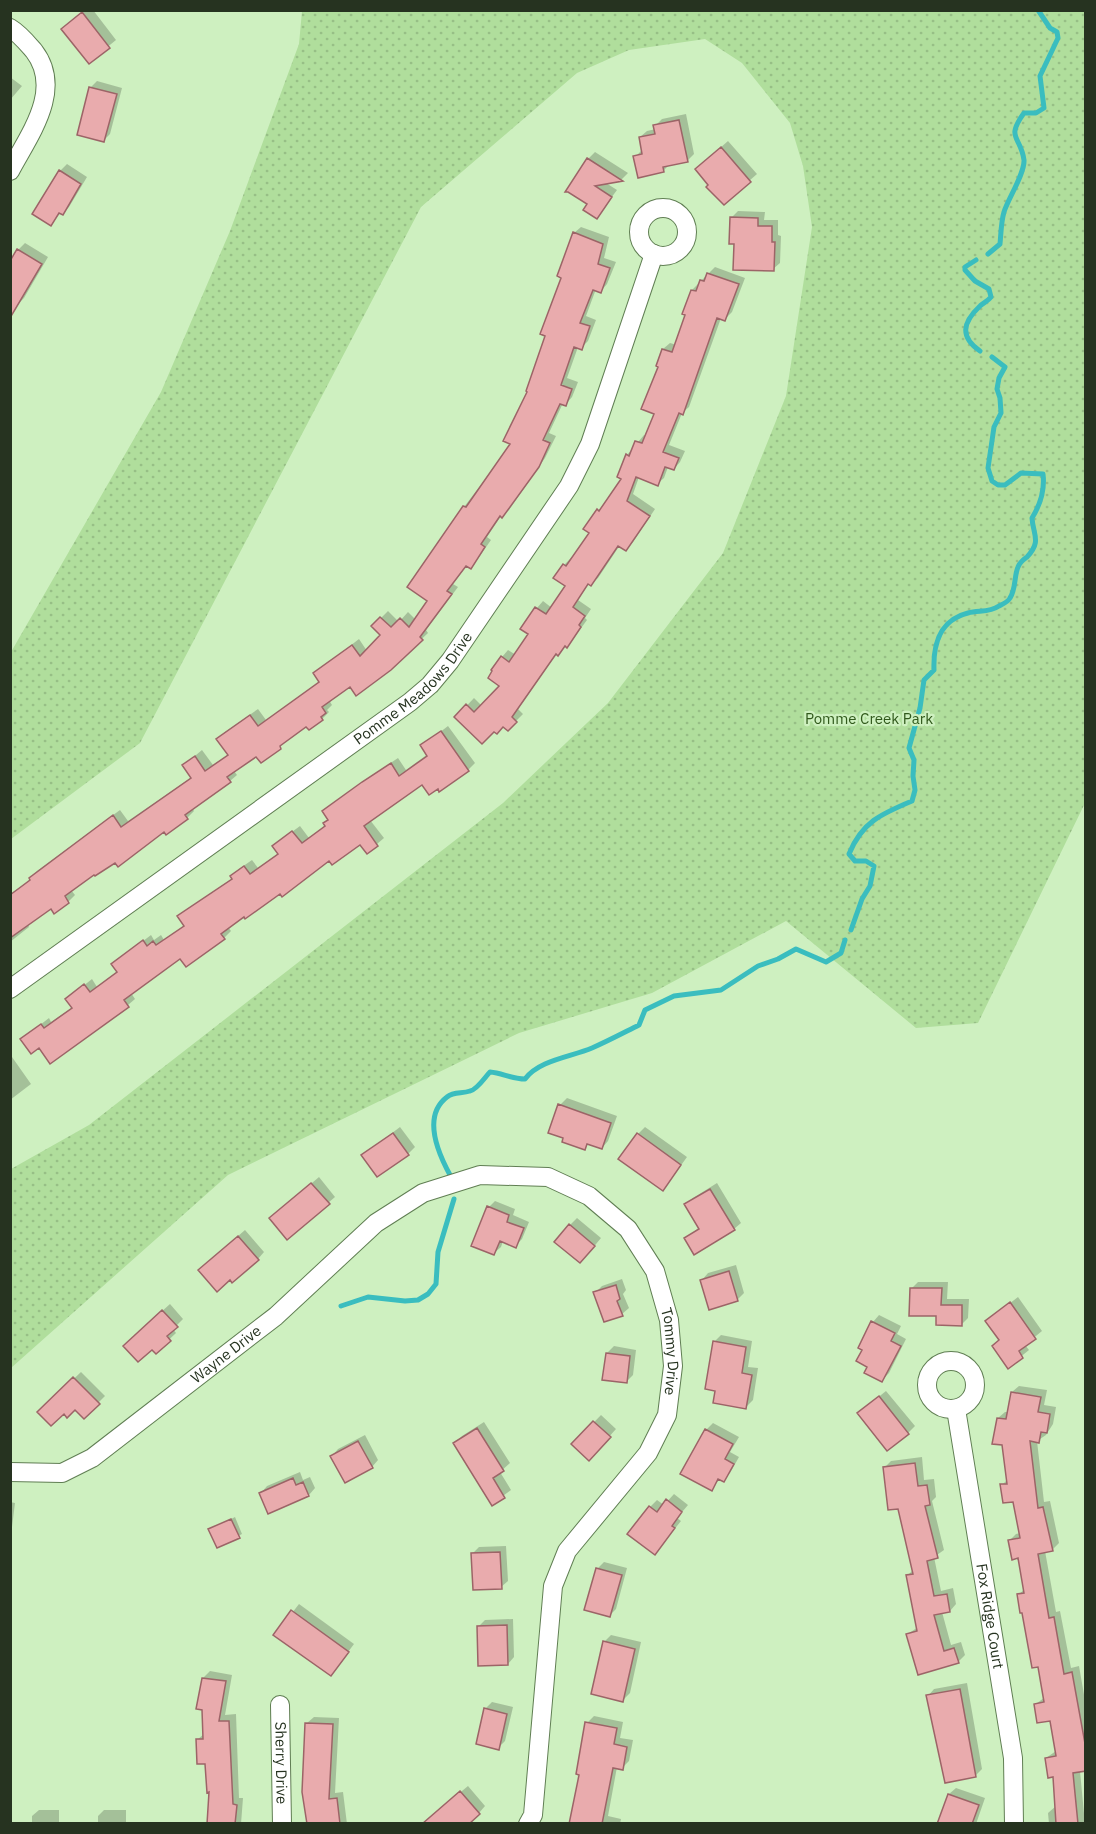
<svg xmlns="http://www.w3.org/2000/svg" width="1096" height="1834" viewBox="0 0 1096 1834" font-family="'IBM Plex Sans',sans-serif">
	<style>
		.park { fill: url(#park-dots) }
		.shadow { fill: #0003 }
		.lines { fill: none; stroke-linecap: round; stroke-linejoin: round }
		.stream { stroke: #3abdbf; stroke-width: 5 }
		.building { fill: #e9abad; stroke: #9c6467; stroke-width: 1.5 }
		.street-casing { stroke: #607e53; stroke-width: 20 }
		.street { stroke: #fff; stroke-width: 18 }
		.labels { text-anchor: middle; stroke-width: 4.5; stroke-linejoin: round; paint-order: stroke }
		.street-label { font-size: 15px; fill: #263320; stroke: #cef0c0 }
		.park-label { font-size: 15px; fill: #31591c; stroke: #cef0c0 }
	</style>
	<defs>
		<pattern id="park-dots" width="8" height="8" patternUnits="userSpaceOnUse" patternTransform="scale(1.5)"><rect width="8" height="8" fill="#b0de9c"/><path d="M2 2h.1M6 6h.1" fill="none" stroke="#97bf86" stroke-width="1.8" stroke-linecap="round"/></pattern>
	</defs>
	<rect width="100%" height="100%" fill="#cef0c0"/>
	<path class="park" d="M302 11H1085V803L978 1023 916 1028 786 921 652 993 519 1033 228 1175 11 1368V1169L89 1125 503 803 608 703 723 553 786 396 812 227 803 166 790 123 742 63 705 39 629 50 577 73 421 207 140 743 11 839V652L161 392 230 231 299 44Z"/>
	<path class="shadow" d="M84 10H93L116 40 89 62 63 29Z
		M10 77 22 86 10 100Z
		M97 81 122 88 110 134 104 140 90 88Z
		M686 114 694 154 687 161 670 164 663 171 635 157 642 150 640 137 647 131 656 129 655 126 662 119Z
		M728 141 757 174 724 203 710 185 703 163Z
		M595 152 628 173 622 179 606 183 617 190 597 217 589 204 588 159Z
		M67 164 87 177 69 207 63 213 61 212 51 224 60 171Z
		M738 211 765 212 764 220H778V235L781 236 780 263 773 269 735 243 731 218Z
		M581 227 609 237 604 258 616 262 607 284 601 291 596 289 586 316 596 320 588 341 581 348 578 347 567 378 578 382 572 397 566 404 563 403 549 433 556 436 545 458 509 510 501 516 487 537 491 540 477 560 470 567 467 565 453 584 458 587 426 630 428 633 390 669 350 685 329 700 332 705 327 710 329 712 322 719 309 728 307 725 261 761 257 755 234 771 237 775 230 781 192 808 194 811 187 818 166 833 164 830 115 861 71 890 75 895 68 902 51 907 28 924 29 927 10 942V894L32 879 31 878 37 871 120 810 128 821 192 777 184 765 202 750 213 765 229 754 218 739 225 732 258 709 266 720 321 681 315 673 359 639 367 651 382 635 373 626 388 611 399 622 408 612 416 620 430 601 464 507 512 444 547 335 574 233Z
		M25 243 48 257 24 298 17 305 18 250Z
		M715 267 745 278 732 312 725 319 721 318 689 407 682 413 669 445 685 451 680 462 674 469 668 467 664 478 657 484 639 477 633 494 655 509 633 542 626 549 620 545 598 578 591 584 589 583 578 600 591 609 585 618 587 620 573 639 557 653 518 709 523 714 508 729 504 725 456 717 474 698 482 706 501 686 502 657 508 650 516 655 530 634 522 628 537 608 543 601 552 608 567 586 555 578 564 565 571 558 573 559 591 533 585 529 623 478 627 455 644 435 647 436 656 413 659 366 658 365 663 349 670 343 677 345 692 290Z
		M448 726 475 763 468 770 422 783 370 820 384 838 377 844 361 843 330 859 228 927 231 931 224 938 181 957 131 993 135 999 128 1005 51 1062 40 1046 22 1039 49 1018 51 1022 73 1007 67 999 92 979 97 987 118 971 113 964 151 935 154 940 161 935 164 940 185 925 179 916 186 910 233 878 232 876 239 869 252 860 258 868 279 853 281 840 300 826 309 838 326 825 329 819 323 812 371 776 398 758 406 770 428 754 422 746Z
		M12 1057 31 1084 10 1100V1059Z
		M567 1098 617 1116 608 1141 602 1148 589 1143 584 1148 560 1105Z
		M400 1127 415 1147 408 1154 363 1155Z
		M645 1127 687 1157 669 1182 638 1134Z
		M319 1177 335 1197 328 1203 278 1212Z
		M717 1183 741 1223 734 1229 686 1238 700 1227 686 1204 693 1198Z
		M495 1201 515 1209 513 1215 529 1222 522 1239 515 1246 503 1241 501 1247 494 1253 489 1207Z
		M577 1218 601 1238 587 1255 570 1225Z
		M245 1230 264 1252 258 1259 206 1264Z
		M736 1265 744 1293 738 1299 710 1308 702 1280 708 1273Z
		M622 1279 626 1290 623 1294 629 1308 622 1314 605 1321 595 1293 602 1286Z
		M918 1282H948L947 1299H969L968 1318 962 1324 937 1315 911 1289Z
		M1018 1297 1042 1331 1025 1345 1029 1350 1008 1367 1000 1339 987 1321Z
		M170 1304 183 1319 173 1329 176 1333 156 1352 131 1339Z
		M879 1315 901 1326 897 1334 906 1339 889 1373 882 1380 870 1366 864 1349 860 1347 873 1322Z
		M721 1335 752 1341 748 1367 758 1368 753 1400 746 1407 716 1390 714 1342Z
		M614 1346 636 1350 633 1375 626 1382 607 1353Z
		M81 1372 105 1396 84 1417 75 1408 64 1412H39Z
		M1019 1386 1047 1390 1044 1405 1056 1407 1053 1424 1046 1435 1037 1441 1044 1502 1050 1501 1059 1543 1052 1550 1045 1551 1056 1612 1060 1611 1071 1668 1079 1666 1086 1706V1770L1080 1771 1085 1824H1049L1048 1813 1056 1806 1054 1775 1046 1758 1056 1751 1051 1719 1036 1704 1045 1697 1039 1665 1019 1595 1024 1589 1019 1557 1009 1541 1016 1534 1021 1533 1014 1500 1002 1485 1008 1479 998 1418 1005 1412H1009L1012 1392Z
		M886 1391 915 1426 908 1433 866 1407Z
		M601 1415 616 1429 589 1459 573 1444Z
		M484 1422 510 1463 500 1472 511 1490 492 1504 455 1443 462 1436Z
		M713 1423 739 1437 730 1452 739 1457 730 1473 723 1480 720 1479 711 1489 706 1430Z
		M365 1435 378 1460 372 1467 332 1456 338 1449Z
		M922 1457 924 1480 934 1479 936 1497 932 1501 944 1550 934 1557 941 1591 953 1588 956 1604 950 1611 942 1612 951 1645 961 1642 965 1655 958 1662 908 1634 918 1627 908 1575 914 1569 899 1507 884 1468 891 1461Z
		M300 1472 303 1480 310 1477 315 1488 309 1495 269 1512 261 1493 267 1486Z
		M674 1494 688 1505 677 1518 681 1521 661 1546 650 1507 657 1500 664 1505Z
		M10 1502 15 1503 12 1527 10 1529Z
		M235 1517 242 1534 218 1546 210 1530Z
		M506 1546 508 1581 501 1587 473 1553 479 1547Z
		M604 1562 627 1568 616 1609 609 1616 597 1569Z
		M299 1604 354 1644 331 1675 275 1635Z
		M513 1619 514 1657 508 1664 478 1627 485 1620Z
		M611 1635 641 1642 630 1693 623 1700 604 1642Z
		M210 1671 232 1675 225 1715 236 1714 239 1798H243L241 1824H208L211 1791 207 1762 197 1740 205 1733 203 1678Z
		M967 1683 982 1769 975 1776 928 1696 934 1689Z
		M492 1702 513 1707 505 1741 498 1748 485 1709Z
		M594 1716 623 1722 620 1738 633 1740 629 1761 622 1768 617 1767 608 1816 621 1819 620 1824H571L581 1774 587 1723Z
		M314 1717 339 1718 335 1793 343 1792 347 1824H308L307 1723Z
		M468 1786 485 1806 479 1813 439 1810Z
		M956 1788 985 1798 976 1824H940L949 1794Z
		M39 1810H59V1824H32V1816Z
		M104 1810H126V1824H98V1816Z"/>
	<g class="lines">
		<path class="stream" d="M988 254 1000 244C1001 234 1001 222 1004 212 1008 199 1025 173 1024 160 1021 136 1005 139 1024 113H1036L1044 108 1040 76 1058 38 1057 32 1050 28 1038 10
			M976 260 965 267V270L975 281 989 289 991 297C988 301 983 303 980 306 962 323 960 337 980 351
			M851 930 862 899 870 886 874 866 866 861H855L849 854C862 822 881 814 912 801L915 790 913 776 914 760 909 748 920 708 924 680 934 670C933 643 940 620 968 613 979 610 989 613 999 606 1003 604 1008 602 1010 598 1016 589 1014 576 1018 567 1020 562 1023 560 1027 557 1042 541 1033 535 1032 518 1040 505 1045 490 1043 474L1021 473 1005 485H998L992 481 988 468 994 427 1001 413 1000 398 997 389 999 378 1005 367 992 357
			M450 1175C438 1153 422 1116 447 1097 454 1091 462 1094 470 1091 477 1090 485 1077 490 1072 502 1073 512 1079 525 1079 539 1060 571 1057 592 1048 608 1041 623 1033 639 1025L645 1010 674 996 721 990 758 966 778 959 796 949 826 962 841 953 845 940
			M341 1306 368 1297 405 1301 418 1300 428 1294 436 1284 438 1252 454 1199"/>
	</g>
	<path class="building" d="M82 12 110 48 89 64 61 29Z
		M89 87 117 94 104 142 77 135Z
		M679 120 688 162 663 167 664 172 638 178 633 156 642 154 639 137 655 134 653 125Z
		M721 147 751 182 724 205 706 187 708 185 695 169Z
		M587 158 623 181 595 186 612 197 597 219 583 210 587 204 568 192H565Z
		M59 170 81 184 63 215 59 213 51 226 32 214Z
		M730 217 758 218V226H772V242H775L774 271 733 270 734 244H729Z
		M573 232 603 244 598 264 610 268 601 293 593 290 580 323 590 326 582 350 574 347 561 385 572 389 566 406 560 404 543 440 550 443 539 467 502 518 500 516 481 544 485 547 471 569 466 566 447 591 452 594 420 637 423 640 391 670 356 696 350 687 322 707 326 713 321 717 323 720 309 730 306 727 280 746 281 749 261 763 256 757 227 777 231 782 185 815 188 819 166 835 164 832 118 867 115 863 95 876 94 875 65 896 69 903 54 914 51 909 10 938V895L30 880 29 878 113 815 121 827 191 778 182 765 195 756 205 771 228 755 216 739 250 715 258 726 319 682 313 673 352 645 360 656 380 635 371 626 380 617 391 627 400 618 409 627 427 601 407 587 463 506 466 507 510 444 503 441 527 392 526 391 545 336 540 334 561 278 557 276Z
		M17 249 42 264 10 318V261Z
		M707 273 739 284 725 321 717 318 683 415 679 413 663 452 679 458 674 470 665 467 658 486 636 477 627 501 650 516 626 551 618 546 591 586 588 584 573 607 585 616 579 625 581 627 567 648 565 646 558 656 556 654 512 717 517 722 508 731 503 727 497 734 494 732 482 744 454 717 466 704 474 712 499 686 488 678 492 671 491 670 501 656 509 662 528 634 520 629 535 607 546 614 565 586 553 578 563 564 566 566 589 533 583 529 597 509 599 511 621 479 617 477 626 454 629 456 635 441 642 443 654 414 641 409 658 367 656 366 662 349 672 352 685 315 682 314 691 290 696 291 700 280 704 281Z
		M441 731 469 771 439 792 438 789 429 795 422 785 364 826 378 846 367 854 360 845 332 865 329 861 282 897 280 894 245 919 244 917 221 934 225 939 186 967 180 959 124 1000 129 1007 50 1064 39 1048 31 1054 20 1039 41 1024 44 1028 72 1008 65 999 84 984 90 992 117 972 111 964 143 940 147 946 153 941 156 945 184 926 177 916 232 879 230 876 244 866 250 874 278 854 272 846 292 831 302 843 325 826 323 823 328 820 322 811 362 782 391 763 399 776 427 756 420 745Z
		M558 1104 611 1123 602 1149 587 1144 585 1150 562 1142 563 1138 548 1133Z
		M393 1133 409 1155 377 1177 361 1155Z
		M637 1133 681 1165 663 1191 618 1159Z
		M311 1183 330 1204 287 1240 269 1218Z
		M710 1189 735 1230 694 1255 684 1238 699 1229 684 1204Z
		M487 1206 509 1215 507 1222 524 1228 516 1248 500 1241 494 1255 471 1246Z
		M569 1224 595 1246 580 1263 554 1242Z
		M238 1236 259 1260 232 1283 230 1280 217 1292 198 1270Z
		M729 1271 738 1301 709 1310 700 1280Z
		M616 1285 620 1299 617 1301 623 1316 604 1322 593 1292Z
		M910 1288H942L941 1305H962V1326L936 1325V1316H909Z
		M1010 1302 1036 1339 1019 1351 1023 1358 1008 1369 992 1346 999 1340 985 1321Z
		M162 1310 178 1327 167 1336 171 1341 156 1354 152 1350 138 1362 123 1346Z
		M871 1321 895 1333 891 1341 901 1346 882 1382 864 1373 867 1367 856 1361 862 1350 858 1348Z
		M713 1341 746 1347 742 1373 752 1375 746 1409 713 1403 715 1391 705 1389Z
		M606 1353 630 1356 627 1383 602 1380Z
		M73 1377 100 1404 84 1419 75 1410 67 1418 64 1414 51 1426 37 1412Z
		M1011 1392 1041 1397 1038 1412 1050 1414 1047 1433 1041 1432 1039 1443 1030 1441 1038 1508 1043 1507 1053 1551 1038 1554 1049 1618 1054 1617 1064 1674 1072 1672 1086 1749V1771L1073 1773 1078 1824H1056L1053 1777 1048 1778 1045 1758 1056 1756 1050 1721 1037 1723 1034 1704 1044 1702 1038 1667 1032 1668 1022 1613H1020L1017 1594 1024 1593 1018 1558 1012 1560 1008 1540 1020 1538 1013 1502 1003 1503 1000 1484H1007L1002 1445 992 1444 997 1418 1006 1419Z
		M879 1396 909 1434 887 1451 857 1413Z
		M593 1421 611 1437 589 1461 571 1444Z
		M477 1428 504 1471 493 1478 505 1498 492 1506 453 1443Z
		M705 1429 733 1444 725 1459 734 1464 724 1482 718 1479 712 1491 680 1474Z
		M358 1441 373 1468 345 1483 330 1456Z
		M915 1463 918 1486 927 1485 930 1505 925 1506 938 1558 927 1561 934 1596 947 1594 950 1612 934 1615 944 1651 954 1648 959 1663 918 1675 906 1634 917 1631 906 1575 913 1574 898 1509 888 1510 883 1467Z
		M293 1478 296 1485 303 1482 309 1496 268 1514 259 1493Z
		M666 1499 682 1512 672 1526 675 1528 655 1555 627 1534 649 1506 657 1512Z
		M231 1519 240 1538 217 1548 208 1529Z
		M500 1552 502 1589 473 1590 471 1553Z
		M596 1568 622 1575 610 1617 584 1610Z
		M291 1610 349 1652 331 1676 273 1635Z
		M507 1625 508 1665 478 1666 477 1626Z
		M603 1641 635 1649 623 1702 591 1694Z
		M202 1678 226 1681 219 1721H229L233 1804 237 1805 235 1824H207L209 1792 207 1793 205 1764H197L196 1739H203L202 1710 196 1709Z
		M960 1689 976 1777 945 1783 926 1695Z
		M484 1708 507 1714 499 1750 476 1744Z
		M585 1722 617 1728 614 1744 627 1747 623 1770 613 1768 602 1824H569L579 1775 576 1774Z
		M305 1723 333 1724 329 1799 337 1798 340 1824H307L302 1792Z
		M460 1791 480 1814 469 1824H422Z
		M948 1794 979 1805 972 1824H937Z"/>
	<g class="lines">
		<g class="street-casing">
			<g id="street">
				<path d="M10 28C20 34 27 43 34 51 64 90 29 135 10 171"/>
				<circle cx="663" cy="232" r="24"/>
				<path id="s1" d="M10 989 410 702 430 685 450 661 569 486 590 444 654 254"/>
				<circle cx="951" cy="1385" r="24"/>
				<path id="s2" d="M956 1409 1013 1758 1014 1824"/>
				<path id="s3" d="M10 1472 62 1473 92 1458 276 1316 376 1223 423 1193 480 1175 548 1177 589 1196 628 1229 655 1271 669 1320 673 1366 667 1415 648 1453 567 1551 553 1586 533 1815 528 1824"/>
				<path id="s4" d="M280 1705 282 1824"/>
			</g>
		</g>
		<use href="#street" class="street"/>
	</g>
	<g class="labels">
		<g class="street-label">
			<text dy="5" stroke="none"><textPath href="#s1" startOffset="504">Pomme Meadows Drive</textPath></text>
			<text dy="5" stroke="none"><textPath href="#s3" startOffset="867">Tommy Drive</textPath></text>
			<text dy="5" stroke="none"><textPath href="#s3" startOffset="255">Wayne Drive</textPath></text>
			<text dy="5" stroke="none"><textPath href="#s2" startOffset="210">Fox Ridge Court</textPath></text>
			<text dy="5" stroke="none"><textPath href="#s4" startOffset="58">Sherry Drive</textPath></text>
		</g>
		<g class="park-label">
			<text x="869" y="724">Pomme Creek Park</text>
		</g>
	</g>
	<rect width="1096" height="1834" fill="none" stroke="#263320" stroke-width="24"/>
</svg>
